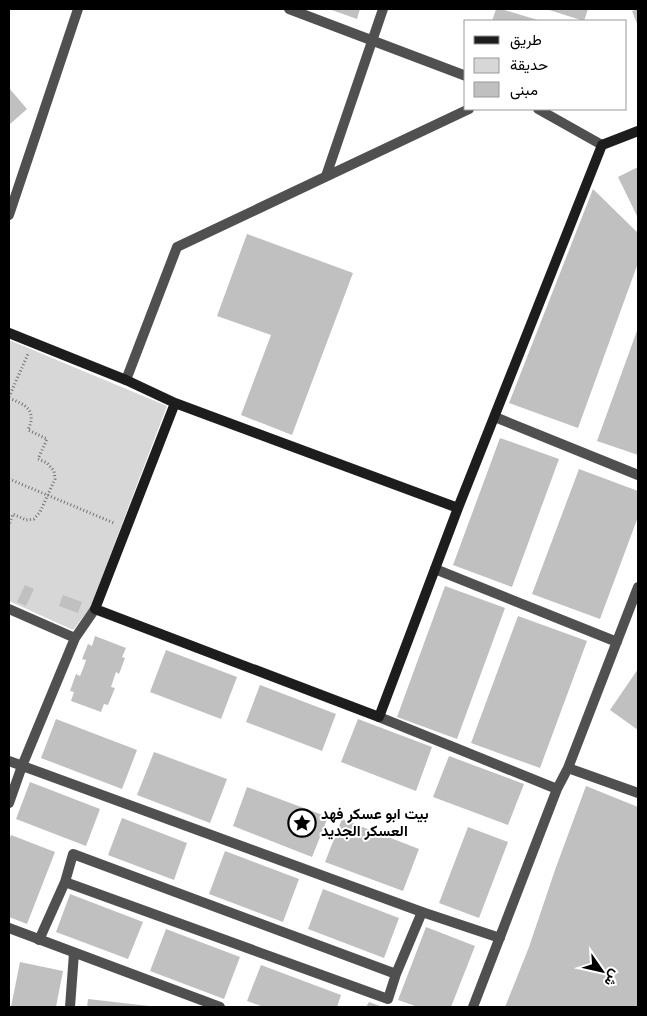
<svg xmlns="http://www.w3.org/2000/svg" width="647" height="1016" viewBox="0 0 647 1016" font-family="'Space Grotesk',Vazirmatn,sans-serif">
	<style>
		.green { fill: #d7d7d7 }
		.building { fill: #c0c0c0 }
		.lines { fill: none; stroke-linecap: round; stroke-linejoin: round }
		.path { stroke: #727272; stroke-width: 3; stroke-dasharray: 1 2.5; stroke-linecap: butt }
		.lane { stroke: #505050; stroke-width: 10 }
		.street { stroke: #505050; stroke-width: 10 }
		.secondary { stroke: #1d1d1d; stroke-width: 10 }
		.labels { text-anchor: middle; stroke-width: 4; stroke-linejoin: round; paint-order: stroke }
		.poi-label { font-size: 15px; font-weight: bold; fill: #000; stroke: #fff; text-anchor: start }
	</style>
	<rect width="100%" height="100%" fill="#fff"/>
	<path class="green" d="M9 340 167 406 90 608 73 630 9 601Z"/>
	<path class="building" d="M329 9H360L357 19Z
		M496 9H501L541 21H492Z
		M546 9H588L584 21Z
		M638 9V26L632 11Z
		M9 88 27 109 9 125Z
		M638 167V218L618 177Z
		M593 189 638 233V263L578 428 509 403Z
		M247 234 353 273 292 435 241 415 271 335 217 316Z
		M638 328V455L597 441Z
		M500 438 559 459 512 587 453 565Z
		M579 469 638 491V517L600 619 532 594Z
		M25 585 34 589 26 606 17 602Z
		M445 586 505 608 457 739 397 717Z
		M63 595 82 602 78 613 59 606Z
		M518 616 587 641 540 768 471 743Z
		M95 636 126 648 122 657 125 658 119 674 116 672 111 687 115 688 108 705 104 704 101 712 71 701 74 692 70 691 76 674 80 676 84 666 86 660 82 659 88 644 92 646Z
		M166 650 237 677 221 719 150 692Z
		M638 669V730L610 710Z
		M260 685 336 714 322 751 246 722Z
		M56 719 137 750 122 789 41 758Z
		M358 719 432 747 416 791 341 762Z
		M154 752 227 779 210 823 137 795Z
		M449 756 524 784 508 825 433 797Z
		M30 782 100 809 86 846 16 819Z
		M586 786 638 807V1007H505L529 947 555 870Z
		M247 787 328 817 312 857 233 826Z
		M122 818 187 843 174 880 108 855Z
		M342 819 419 849 403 891 325 862Z
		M468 827 508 842 479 918 439 903Z
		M11 835 55 852 27 924 9 917V841Z
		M225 851 299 879 283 922 209 894Z
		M323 889 399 918 384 958 308 929Z
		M70 894 143 922 128 959 56 932Z
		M426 927 475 946 451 1007H418L398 1000Z
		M166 929 240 957 224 999 150 971Z
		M20 962 63 971 56 1007H11Z
		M261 965 341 995 337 1007H264L247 1001Z
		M88 999 149 1006V1007H87Z
		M369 1002 383 1007H366Z"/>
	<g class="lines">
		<path class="path" d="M9 397 28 354
			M9 398C26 405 37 410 28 430L47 439 38 459 47 463 54 471 55 479 40 512 34 519 26 520 13 514 9 525
			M9 479 114 523"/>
		<path class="lane" d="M65 882 388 999 396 974
			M39 940 65 882 73 854 396 974 422 912"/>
		<path class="street" d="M289 9 466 76
			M538 109 602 145
			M326 176 383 9
			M9 215 78 9
			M126 380 177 247 469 109
			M495 417 638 475
			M435 569 617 642
			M9 609 75 638
			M379 717 557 789
			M9 761 422 912 500 938
			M568 768 638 793
			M9 803 22 766 75 638 95 609
			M9 928 220 1007
			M70 1007 74 953
			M473 1007 557 789 568 768 638 587"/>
		<path class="secondary" d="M9 333 126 380 175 403 458 508
			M175 403 95 609 379 717 458 508 602 145 638 131"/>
	</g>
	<defs>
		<g id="sight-ring" transform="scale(1.4375)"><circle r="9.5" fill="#fff" stroke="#000" stroke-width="1.5"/><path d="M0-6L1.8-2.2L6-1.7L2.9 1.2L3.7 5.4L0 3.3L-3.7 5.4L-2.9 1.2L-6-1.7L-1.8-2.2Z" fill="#000"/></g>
	</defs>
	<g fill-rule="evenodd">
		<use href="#sight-ring" x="302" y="823"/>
	</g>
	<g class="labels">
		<g class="poi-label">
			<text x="321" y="819">بيت ابو عسكر فهد<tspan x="321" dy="17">العسكر الجديد</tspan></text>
		</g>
	</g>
	<rect width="647" height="1016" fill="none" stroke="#000000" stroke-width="20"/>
	<rect x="464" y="20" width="162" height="90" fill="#ffffff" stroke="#999999"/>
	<rect x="474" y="36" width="25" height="8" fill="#1d1d1d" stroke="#999999"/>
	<text x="510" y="45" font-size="15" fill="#000000">طريق</text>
	<rect x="474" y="58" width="25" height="15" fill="#d7d7d7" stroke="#999999"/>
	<text x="510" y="70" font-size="15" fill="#000000">حديقة</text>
	<rect x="474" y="82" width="25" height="15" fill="#c0c0c0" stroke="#999999"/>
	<text x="510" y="95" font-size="15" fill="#000000">مبنى</text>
	<g transform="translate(602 971) rotate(124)" stroke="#ffffff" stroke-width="4" paint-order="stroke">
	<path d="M0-4L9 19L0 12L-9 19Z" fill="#000000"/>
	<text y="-8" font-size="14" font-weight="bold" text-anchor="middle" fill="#000000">ش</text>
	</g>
</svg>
